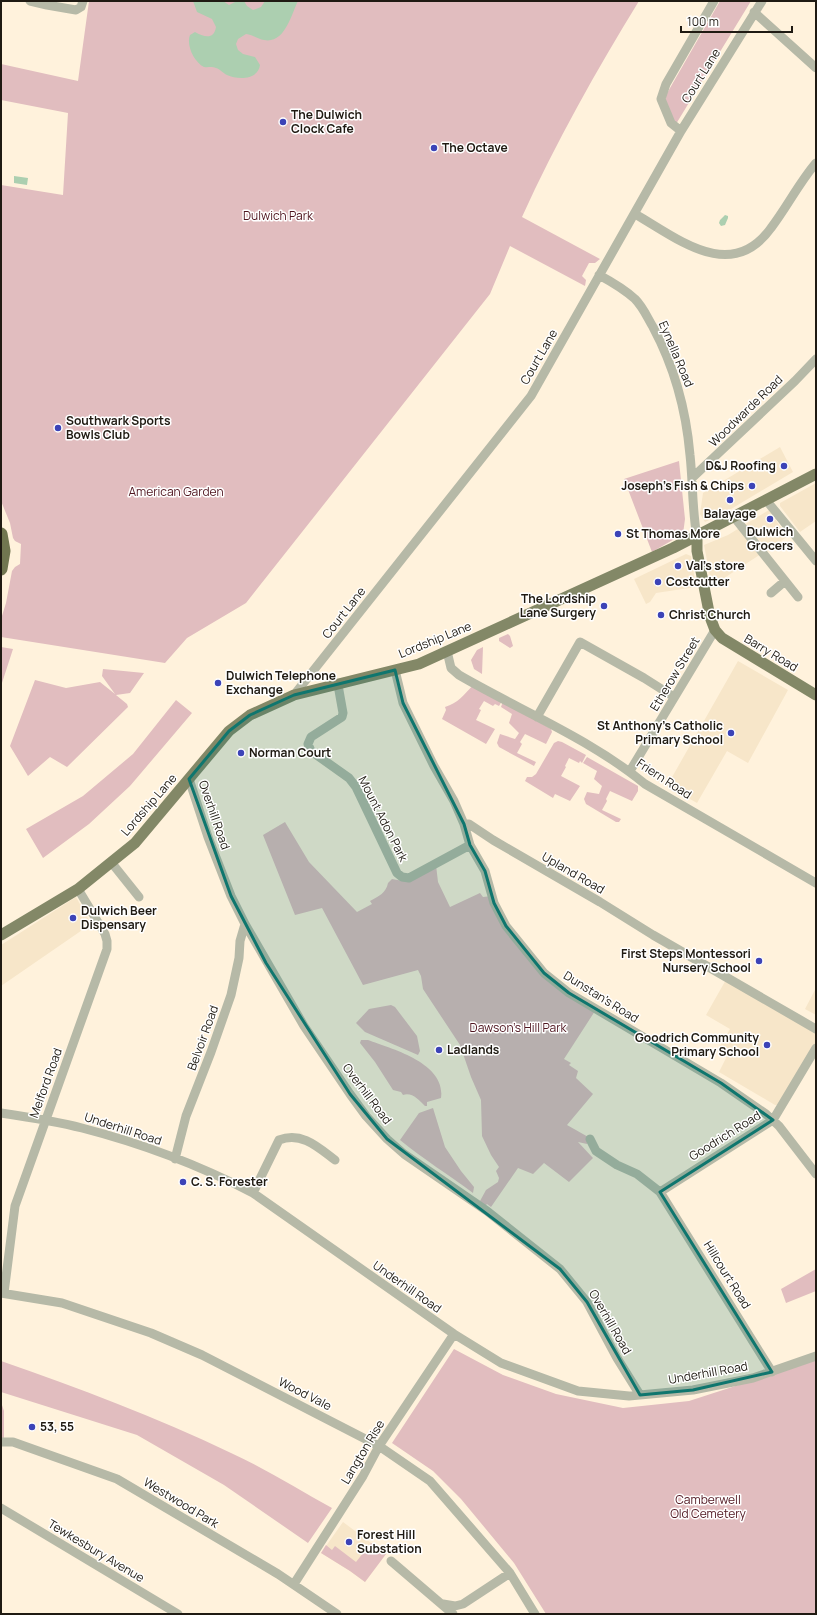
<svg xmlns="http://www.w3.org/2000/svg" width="817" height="1615" viewBox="0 0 817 1615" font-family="Manrope,sans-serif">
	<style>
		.built { fill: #f7e6c9 }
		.green { fill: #e1bdbf }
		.water { fill: #accfb0 }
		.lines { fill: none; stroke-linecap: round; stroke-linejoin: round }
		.minor { stroke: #b6b9a7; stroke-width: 9 }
		.major { stroke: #838867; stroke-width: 11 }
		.highway { stroke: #717650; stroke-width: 13 }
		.marked { fill: #0f766e; fill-opacity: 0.2; stroke: #0f766e; stroke-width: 3; stroke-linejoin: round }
		.poi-dot { fill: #3c43b7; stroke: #fff; stroke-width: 1.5 }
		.labels { text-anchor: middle; stroke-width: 3; stroke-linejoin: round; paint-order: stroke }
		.street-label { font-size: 12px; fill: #1f1a12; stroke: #fff }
		.poi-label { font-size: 12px; font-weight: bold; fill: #1f1a12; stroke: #fff; text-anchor: start }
		.park-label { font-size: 12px; fill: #4f151f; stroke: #fff }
	</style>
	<rect width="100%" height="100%" fill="#fff2dc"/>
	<path class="built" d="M780 447 793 472 726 512 705 522 700 514 703 493Z
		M816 483V521L800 532 780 506V503Z
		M769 510 787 537 712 586 704 545 728 535Z
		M686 554 691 556 696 587 656 593 650 602 646 604 634 579Z
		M738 661 788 690 748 763 727 751 697 803 667 786Z
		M76 897 91 924 1 986V945Z
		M727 978 816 1031V1042L779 1105H775L719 1072 728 1054 719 1048 730 1029 706 1015Z
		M816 988V1015L805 1009Z
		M343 1522 386 1554 365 1582 350 1571 321 1553Z"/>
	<path class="green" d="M89 1H639C596 71 556 142 522 217L600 259 595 263H589L582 276 586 280 585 286 510 246 490 294 246 603 187 638 165 663 1 637V619L6 603 12 571 15 567 20 564 21 544 15 541 13 538 10 523 1 501V185L63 195 68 113 1 100V64L78 81Z
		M720 1H751L676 124 665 105 666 95Z
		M679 461 685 519 683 534 652 552 624 479Z
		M508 634 510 636 513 646 510 648 499 641V638Z
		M1 647 13 649 1 686Z
		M483 647 482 674 474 669 471 660 477 650Z
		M103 669 144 673 130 693 116 695 127 704 128 707 67 767 50 757 28 776 10 746 35 680 66 688 100 682 115 694 102 676Z
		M473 685 502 701 499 706 495 704 493 706 484 701 479 709 481 710 476 720 495 729 486 744 442 719 446 710 445 707C458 703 464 695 473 685Z
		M176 700 192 713 130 786 89 824 43 858 26 829 83 796 133 754Z
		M503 701 551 729 552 732 546 744 525 734 520 742 522 744 517 753 536 762 534 766 499 747 497 743 500 734 515 739 519 733 509 723 512 714 501 707Z
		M558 741 562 742 586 755 582 763 580 761 579 763 569 758 565 766 566 767 561 776 580 786 570 801 555 794 553 798 525 781 527 777H532L536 774 554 743Z
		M587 757 638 786V791L632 801 610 791 606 799 607 801 602 810 621 819 619 822H616L586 804 584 799 587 792 599 794 602 786 594 779 597 771 583 763Z
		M285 822 309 862 357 912 372 904 370 901C379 896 386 893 388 883L392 879 403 881 436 865 438 882 450 907 480 893 483 897 492 896 508 925 545 970 595 1011 564 1059 571 1063 569 1065 578 1071 576 1078 593 1094 567 1125 590 1138 587 1144 578 1142 593 1158 569 1182 544 1163 533 1174 518 1168 491 1207 487 1204 485 1206 480 1201 486 1190 498 1182 499 1178 496 1171 499 1167 491 1155 482 1136 481 1100 471 1077 460 1045 423 989 421 976 418 970 363 985 322 908 295 915 263 835Z
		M391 1005 395 1007 417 1036 420 1051 418 1055 365 1032 356 1023 369 1009Z
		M361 1040H368C392 1049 446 1063 441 1098L427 1102V1106H425C419 1100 412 1092 403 1095L401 1092 393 1090 375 1062 360 1043Z
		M433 1108 445 1147 461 1171 474 1187 473 1193C449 1175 423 1159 400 1140L419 1113Z
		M816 1269V1291L786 1303 781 1289Z
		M454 1349 503 1375 556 1394 623 1408 689 1401 816 1360V1614H546L514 1563 461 1499 433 1471 392 1443Z
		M1 1361C79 1388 156 1417 231 1453 266 1469 299 1490 332 1508L308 1543 224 1485 137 1435 1 1392Z
		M1 1402 4 1411V1438L1 1439Z
		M371 1543 386 1554 365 1582 350 1571 321 1553 326 1545 332 1550 335 1546 356 1562Z"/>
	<path class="water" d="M193 1H223L229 5 237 1H244L247 6 253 10 261 7 265 1H298C291 15 285 44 264 40 258 39 253 35 246 34L238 39 236 44 238 50 243 54 255 57 260 65C258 80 238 80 227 75 223 73 220 69 216 68 212 66 208 68 204 67 194 62 186 45 190 35L195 32C204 37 214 40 216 27L212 19 197 12Z
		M14 176 28 178 27 185 14 183Z
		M725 215 728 216V218L725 225 721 226 719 223 720 220Z"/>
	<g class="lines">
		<path class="minor" d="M30 1 47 5
			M48 1 47 5 70 9 76 10 81 7 83 1
			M754 12 816 68
			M681 131 671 123 661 99 666 84 714 1
			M635 214C677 238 731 284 771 228 787 207 799 183 816 163
			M599 275C612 282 624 289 635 299 643 307 647 317 653 327 675 368 686 409 690 455 693 482 692 510 697 537
			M692 478 795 381 816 359
			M766 500 816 561
			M734 517 798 597
			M771 593 785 581
			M447 651 451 668 459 675C521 711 589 738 645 784L816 883
			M395 670 403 703 434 766 454 801 464 824H469L493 840 600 902 653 935 816 1029
			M338 685 343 713 342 717 311 737 308 744 311 751 349 778 356 787 397 873 402 877 409 878 470 845
			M294 695 531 396 681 131 762 1
			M537 717 580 642 644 678 674 697
			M630 771 715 630
			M189 779 208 837 231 896 245 924 304 1026 350 1094 366 1116 387 1139 404 1154 487 1211 560 1269 587 1302 617 1358 640 1395
			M464 824 470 845 485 871 494 903 506 926 544 973 569 993 721 1083 766 1114 779 1126 816 1174
			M111 862 139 897
			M1 1113C28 1117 55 1121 82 1128 140 1143 199 1165 253 1193L454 1334 501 1363 578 1391 629 1396 693 1390 753 1378 816 1356
			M590 1139 596 1151 617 1165 637 1174 660 1192 772 1372
			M175 1159 186 1116 211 1052 231 995 239 958 240 941 245 924
			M660 1192 773 1120 816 1048
			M253 1193 279 1140C302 1131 319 1148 335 1160
			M1 1293 62 1303 151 1333 202 1355 379 1446 430 1481 510 1573 535 1614
			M4 1293 15 1206 107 949V941L105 934 78 889
			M1 1442H13L117 1479 278 1574 337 1614
			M1 1508 178 1614
			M391 1561 453 1614
			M294 1584 363 1476 379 1446 454 1334
			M443 1604 455 1606 463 1604 510 1573"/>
		<path class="major" d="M697 537V551L710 617 715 630 722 638 816 695
			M1 935 78 889 135 843 229 731 250 715 294 695 419 664 673 548 816 474"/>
		<path class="highway" d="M1 534 4 551 1 569"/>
	</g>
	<path class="marked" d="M395 670 403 703 464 824 470 845 485 871 494 903 506 926 544 973 569 993 721 1083 773 1120 660 1192 772 1372 693 1390 640 1395 587 1302 560 1269 387 1139 350 1094 266 963 231 896 189 779 229 731 250 715 294 695Z"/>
	<g class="poi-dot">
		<circle cx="283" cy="122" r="4"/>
		<circle cx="434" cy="148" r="4"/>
		<circle cx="58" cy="428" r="4"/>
		<circle cx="784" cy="466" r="4"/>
		<circle cx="752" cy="486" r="4"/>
		<circle cx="730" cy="500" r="4"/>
		<circle cx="770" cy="519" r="4"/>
		<circle cx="618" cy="534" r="4"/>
		<circle cx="678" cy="566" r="4"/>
		<circle cx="658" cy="582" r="4"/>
		<circle cx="604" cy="606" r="4"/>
		<circle cx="661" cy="615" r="4"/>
		<circle cx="218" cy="683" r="4"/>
		<circle cx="731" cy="733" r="4"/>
		<circle cx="241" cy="753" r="4"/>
		<circle cx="73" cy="918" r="4"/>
		<circle cx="759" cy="961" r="4"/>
		<circle cx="767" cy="1045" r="4"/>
		<circle cx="439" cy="1050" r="4"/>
		<circle cx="183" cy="1182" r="4"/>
		<circle cx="32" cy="1427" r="4"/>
		<circle cx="349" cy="1542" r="4"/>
	</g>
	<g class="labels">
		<g class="street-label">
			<text transform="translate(701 76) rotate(-58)" y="4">Court Lane</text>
			<text transform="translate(676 354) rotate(67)" y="4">Eynella Road</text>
			<text transform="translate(539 357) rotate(-60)" y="4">Court Lane</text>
			<text transform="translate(746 411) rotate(-44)" y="4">Woodwarde Road</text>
			<text transform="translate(344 613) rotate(-52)" y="4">Court Lane</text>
			<text transform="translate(435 640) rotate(-22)" y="4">Lordship Lane</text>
			<text transform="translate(771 653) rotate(31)" y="4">Barry Road</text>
			<text transform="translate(675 674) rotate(-59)" y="4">Etherow Street</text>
			<text transform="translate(664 779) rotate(33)" y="4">Friern Road</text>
			<text transform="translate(149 805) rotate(-49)" y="4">Lordship Lane</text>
			<text transform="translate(214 815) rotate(71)" y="4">Overhill Road</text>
			<text transform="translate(383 819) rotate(63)" y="4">Mount Adon Park</text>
			<text transform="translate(573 873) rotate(30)" y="4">Upland Road</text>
			<text transform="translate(601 997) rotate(32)" y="4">Dunstan's Road</text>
			<text transform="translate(203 1038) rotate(-70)" y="4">Belvoir Road</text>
			<text transform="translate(46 1083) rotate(-70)" y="4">Melford Road</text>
			<text transform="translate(367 1094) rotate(53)" y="4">Overhill Road</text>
			<text transform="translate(123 1129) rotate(18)" y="4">Underhill Road</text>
			<text transform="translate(725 1136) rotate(-32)" y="4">Goodrich Road</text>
			<text transform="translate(727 1275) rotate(58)" y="4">Hillcourt Road</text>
			<text transform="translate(407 1287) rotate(35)" y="4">Underhill Road</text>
			<text transform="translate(610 1322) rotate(60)" y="4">Overhill Road</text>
			<text transform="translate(708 1373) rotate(-10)" y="4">Underhill Road</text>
			<text transform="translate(305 1394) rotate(27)" y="4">Wood Vale</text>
			<text transform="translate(363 1452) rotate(-59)" y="4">Langton Rise</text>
			<text transform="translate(181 1503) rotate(31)" y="4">Westwood Park</text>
			<text transform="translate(96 1551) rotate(31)" y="4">Tewkesbury Avenue</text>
		</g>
		<g class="poi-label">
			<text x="291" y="119">The Dulwich<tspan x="291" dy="14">Clock Cafe</tspan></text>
			<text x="442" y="152">The Octave</text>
			<text x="66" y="425">Southwark Sports<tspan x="66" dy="14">Bowls Club</tspan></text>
			<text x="776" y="470" text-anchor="end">D&amp;J Roofing</text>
			<text x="744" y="490" text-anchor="end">Joseph's Fish &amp; Chips</text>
			<text x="730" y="518" text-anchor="middle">Balayage</text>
			<text x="770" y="536" text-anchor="middle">Dulwich<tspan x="770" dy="14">Grocers</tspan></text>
			<text x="626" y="538">St Thomas More</text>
			<text x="686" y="570">Val's store</text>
			<text x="666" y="586">Costcutter</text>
			<text x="596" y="603" text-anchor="end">The Lordship<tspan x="596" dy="14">Lane Surgery</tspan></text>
			<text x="669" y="619">Christ Church</text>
			<text x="226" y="680">Dulwich Telephone<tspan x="226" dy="14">Exchange</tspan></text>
			<text x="723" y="730" text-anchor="end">St Anthony's Catholic<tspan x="723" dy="14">Primary School</tspan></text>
			<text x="249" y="757">Norman Court</text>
			<text x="81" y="915">Dulwich Beer<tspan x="81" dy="14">Dispensary</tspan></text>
			<text x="751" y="958" text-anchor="end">First Steps Montessori<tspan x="751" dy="14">Nursery School</tspan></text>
			<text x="759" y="1042" text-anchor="end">Goodrich Community<tspan x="759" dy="14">Primary School</tspan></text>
			<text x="447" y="1054">Ladlands</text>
			<text x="191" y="1186">C. S. Forester</text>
			<text x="40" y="1431">53, 55</text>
			<text x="357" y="1539">Forest Hill<tspan x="357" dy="14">Substation</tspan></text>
		</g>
		<g class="park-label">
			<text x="278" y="220">Dulwich Park</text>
			<text x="176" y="496">American Garden</text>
			<text x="518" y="1032">Dawson's Hill Park</text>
			<text x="708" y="1504">Camberwell<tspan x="708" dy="14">Old Cemetery</tspan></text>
		</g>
	</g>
	<rect width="817" height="1615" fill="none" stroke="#1f1a12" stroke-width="4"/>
	<path d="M681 26v6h111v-6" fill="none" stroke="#1f1a12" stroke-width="2"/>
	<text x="687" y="26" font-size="12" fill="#1f1a12" stroke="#ffffff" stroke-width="3" paint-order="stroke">100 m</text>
</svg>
